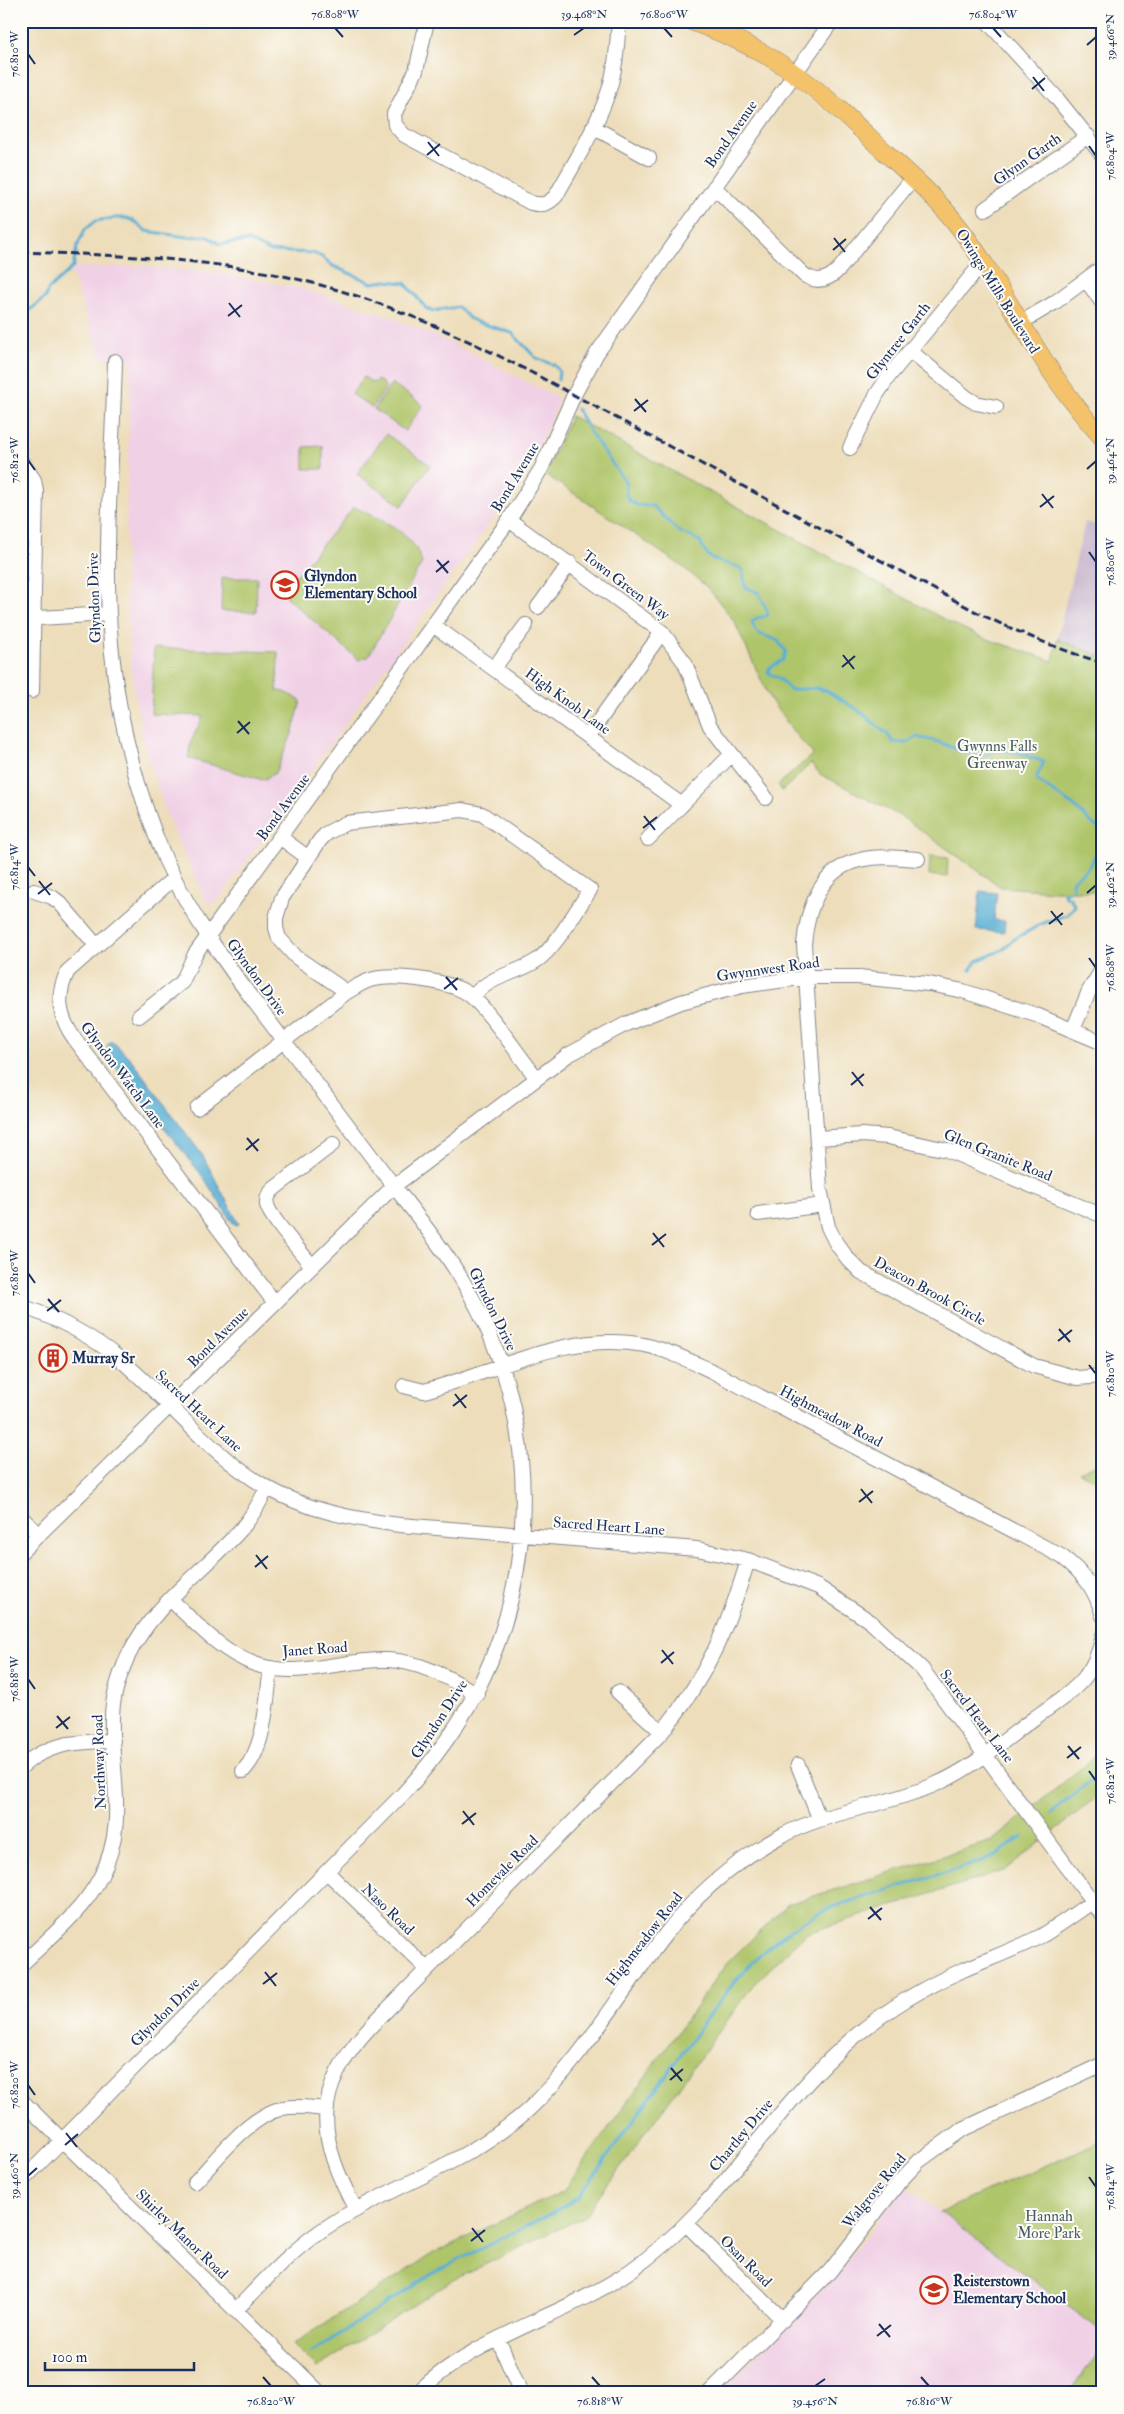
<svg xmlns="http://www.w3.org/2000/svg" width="1124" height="2414" viewBox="0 0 1124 2414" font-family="'IM FELL Double Pica',serif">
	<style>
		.built { fill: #f0d0e5 }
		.industrial { fill: #cebed2 }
		.green { fill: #afc569; stroke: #657a64 }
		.water { fill: #56aed3; stroke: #386e98 }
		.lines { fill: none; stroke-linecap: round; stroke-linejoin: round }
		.stream { stroke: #56aed3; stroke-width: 3 }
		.minor-casing { stroke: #84868c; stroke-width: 16 }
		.major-casing { stroke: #84868c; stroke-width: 19 }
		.minor { stroke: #fff; stroke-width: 14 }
		.major { stroke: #f3c26a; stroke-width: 18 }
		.rail { stroke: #1b2f5e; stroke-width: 3; stroke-dasharray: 8 4; stroke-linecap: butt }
		.ticks { fill: none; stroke: #1b2f5e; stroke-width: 2 }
		.labels { text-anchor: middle; stroke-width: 4; stroke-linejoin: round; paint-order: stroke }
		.street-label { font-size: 15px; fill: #1b2f5e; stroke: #fdfcf7 }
		.poi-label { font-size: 15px; font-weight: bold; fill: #1b2f5e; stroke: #fdfcf7; text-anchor: start }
		.park-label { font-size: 15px; fill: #475c61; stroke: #fdfcf7 }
		.neatline { fill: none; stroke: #1b2f5e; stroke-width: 2 }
		.ticks-label { font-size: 12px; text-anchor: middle; fill: #1b2f5e }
	</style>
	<rect width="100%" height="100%" fill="#fdfcf7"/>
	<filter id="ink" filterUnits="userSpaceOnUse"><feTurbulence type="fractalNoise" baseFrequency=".02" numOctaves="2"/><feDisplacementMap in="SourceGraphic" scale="10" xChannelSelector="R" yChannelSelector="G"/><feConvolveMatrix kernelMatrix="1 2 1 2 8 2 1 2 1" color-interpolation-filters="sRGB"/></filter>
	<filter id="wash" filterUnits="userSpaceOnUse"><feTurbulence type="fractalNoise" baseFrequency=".0096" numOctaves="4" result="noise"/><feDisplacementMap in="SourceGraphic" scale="20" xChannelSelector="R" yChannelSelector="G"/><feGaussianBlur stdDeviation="1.12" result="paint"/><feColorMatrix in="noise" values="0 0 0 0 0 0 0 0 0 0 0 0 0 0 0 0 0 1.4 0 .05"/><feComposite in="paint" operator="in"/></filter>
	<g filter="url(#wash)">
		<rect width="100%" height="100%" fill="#edddba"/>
		<path class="built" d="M143 266 225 274 301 289 345 302 396 319 447 341 560 399 539 445 518 483 219 899 212 904 206 901 167 816 143 739 131 672 125 569 131 360 101 358 70 268Z
			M905 2186 1103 2332V2346L1070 2393H719L833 2278Z"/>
		<path class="industrial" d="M1085 522 1103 526V656L1057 639Z"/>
		<path class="green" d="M364 377 373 383 378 380 384 384 385 389 372 408 352 394Z
			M392 383 423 405 405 431 374 409Z
			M571 416 951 623 984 638 1053 661 1057 639 1103 657V891H1054L1001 887 902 817 820 774 811 763 782 791 778 785 813 754 796 735 770 699 734 621 709 589 683 567 545 474Z
			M386 434 430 465 402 506 357 474Z
			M323 446V469H304V447Z
			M354 507C381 520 414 531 422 563L368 657 359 660 286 597 287 586Z
			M222 578H257L256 612 221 611Z
			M154 648 278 652 277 691 285 692 301 701 292 734 275 773 263 780 188 758 191 742 203 716 151 714Z
			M930 856 948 858 947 877 929 875Z
			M1103 1461V1484L1079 1472Z
			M1103 1750V1792L1006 1870 807 1933 753 1985 585 2216 449 2282 317 2368 293 2344 432 2254 563 2191 727 1963 788 1904 992 1841Z
			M1103 2140V2332L940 2212Z
			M1103 2346V2393H1070Z"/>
		<path class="water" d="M980 891 997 893 994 920 1005 921 1004 932 976 930Z
			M112 1041 130 1058 203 1156 239 1224 236 1225 231 1221 204 1178 112 1062 106 1050 108 1044Z"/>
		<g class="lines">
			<path class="stream" d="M21 317 45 298 48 290 73 267 77 247 85 229 95 221 115 218H126L134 221 146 231 187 237 207 236 220 244 249 241 269 251 313 253 322 257 333 266 372 283 385 281 405 283 427 309 433 311 458 307 469 318 477 322 512 333 536 358 554 365 559 371 558 380
				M577 409 589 431 626 483V494L629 500 636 505 653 506 678 531 700 541C702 545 703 549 706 553 714 565 732 561 743 570L745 587 759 593 768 613 767 616 757 618 752 622C756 638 765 634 777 640L786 651 783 660 769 668 768 673 779 678 790 690 817 688 827 691 858 710 887 734 893 742 907 743 916 737 939 742 961 751 987 755C1000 744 1030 757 1044 762L1037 776 1038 781 1074 806 1095 826 1103 828
				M970 970 977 961 1002 950 1013 940 1041 924 1067 915 1075 906 1070 898 1065 896 1064 893 1073 889 1072 881 1088 868 1103 843
				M1051 1813 1103 1771
				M312 2352 435 2272 564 2207 579 2196C611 2151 643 2107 675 2063 722 1998 757 1938 835 1906L974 1864 998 1854 1022 1836"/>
		</g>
	</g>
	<g filter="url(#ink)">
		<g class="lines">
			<g class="minor-casing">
				<path id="minor" d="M427 21 416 71 394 114 395 125 404 135 531 203C543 206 548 204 556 196 574 163 596 129 608 93 616 70 617 45 619 21
					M987 21 1055 96 1103 156
					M593 127 649 158
					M714 187 804 275C818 284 829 280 840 268L913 178
					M985 209 1088 136
					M1086 280 1103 304
					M1020 323 1054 303 1103 267
					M910 351 966 397 976 403 996 407
					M850 448 877 394 889 376 983 262
					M21 461 34 480 36 490 32 691
					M509 520 662 632 685 663 710 726 766 798
					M538 607 570 563
					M21 619 109 614
					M433 625 682 805
					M494 668 526 625
					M588 736 662 632
					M281 838 307 857
					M648 839 731 755
					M918 859C900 858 878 855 860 860 821 868 807 909 804 944L820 1189 828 1227 836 1243 848 1259 861 1272 1034 1366 1078 1378 1103 1376
					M174 878 68 971C55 996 59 1017 74 1038L275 1303
					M34 891 52 897 60 903 96 945
					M347 992 296 957 279 938 276 928V918L282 898 320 840 327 833 346 823 462 810 482 814 590 890C577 909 554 950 536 961 512 976 493 974 472 997
					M139 1016 182 982 195 954 509 520 541 469 574 395 597 353 832 21
					M1073 1030 1089 991 1103 968
					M197 1108 347 992C356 987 364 981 374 979 396 974 454 981 471 996 493 1015 517 1054 536 1077
					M818 1138 862 1135 888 1137 947 1150 1103 1216
					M758 1214 823 1205
					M312 1266C302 1253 270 1218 267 1205 266 1197 270 1192 275 1188L333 1144
					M21 1306C57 1318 92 1336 121 1360 171 1402 209 1454 266 1487 307 1511 355 1519 400 1525L697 1549 748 1560 818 1587 871 1622 922 1669 1103 1916
					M404 1386 424 1391C497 1372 567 1330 644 1345 668 1350 690 1361 712 1371L1061 1556C1083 1572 1096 1590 1103 1616
					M21 1517 39 1535
					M21 1552 394 1186 568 1055 626 1024 681 1002 742 986 807 977H858L929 984 963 991 1036 1015 1103 1043
					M171 1600C196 1623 219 1650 252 1663 296 1681 343 1658 388 1660 422 1662 449 1678 477 1694
					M618 1692 662 1732
					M798 1765 819 1818
					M21 1767C48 1742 78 1742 113 1741
					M243 1771C266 1748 266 1700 271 1668
					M327 1872 427 1969
					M21 1965C48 1939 82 1912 100 1878 129 1823 110 1776 112 1718 112 1696 119 1676 128 1656 153 1604 206 1570 243 1527 253 1515 260 1502 267 1488
					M21 2100 320 2393
					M21 2182 403 1794C468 1723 509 1645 520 1548 531 1452 510 1357 459 1275 437 1239 409 1206 384 1173 342 1118 301 1063 259 1008 224 961 190 914 166 861 133 784 113 698 109 615 105 530 113 445 115 361
					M195 2182C218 2158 249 2116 283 2108 298 2105 312 2108 326 2109
					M356 2210C317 2137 311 2091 370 2027L662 1732C707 1677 728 1627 748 1560
					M686 2224 783 2320
					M236 2310C267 2278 295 2246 333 2223 398 2183 470 2162 528 2110 582 2060 619 1994 664 1936 695 1895 734 1862 779 1837 830 1810 882 1807 934 1785 970 1770 1002 1742 1033 1719 1051 1706 1071 1694 1085 1677 1095 1664 1100 1650 1103 1635
					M498 2339 521 2393
					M417 2393C477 2335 562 2318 630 2271 720 2209 771 2108 853 2038 885 2011 922 1988 961 1971 988 1959 1017 1949 1043 1935 1060 1925 1076 1913 1092 1902
					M709 2393 830 2271 900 2181 919 2161 963 2129 1103 2064"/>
			</g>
			<g class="major-casing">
				<path id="major" d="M691 21C727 34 764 51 795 74 828 97 857 126 886 153 915 179 945 206 967 238 1014 305 1046 377 1103 438"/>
			</g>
			<use href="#minor" class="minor"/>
			<use href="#major" class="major"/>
			<path class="rail" d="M21 252C116 255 209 258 301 280 421 309 527 370 635 428 750 490 865 552 980 614 1020 633 1060 650 1103 663"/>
		</g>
	</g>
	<path class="ticks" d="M335 28 343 37M664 28 672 37M993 28 1001 37M574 35 584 28M1087 45 1096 37M28 54 35 64M1033 77 1044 91M1032 89 1045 78M428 142 439 156M1089 146 1096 156M427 155 440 144M834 238 845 252M833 250 846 239M229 303 240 317M228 316 242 305M635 399 646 412M634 411 648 400M28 460 35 470M1087 469 1096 461M1042 494 1053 508M1040 507 1054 496M1089 552 1096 562M437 560 448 573M436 572 449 561M843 655 854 669M842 667 855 656M238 721 249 734M237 733 250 722M644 816 655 830M643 828 657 817M28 867 35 876M39 881 50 895M1087 893 1096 885M38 894 52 883M1051 911 1062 925M1049 924 1063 913M1089 958 1096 968M446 977 457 990M444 989 458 978M852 1072 863 1086M851 1085 864 1074M247 1138 258 1151M246 1150 259 1139M653 1233 664 1247M652 1245 666 1234M28 1273 35 1283M48 1299 59 1312M47 1311 61 1300M1059 1329 1070 1342M1058 1341 1072 1330M1089 1365 1096 1374M455 1394 466 1408M453 1406 467 1395M861 1489 872 1503M859 1502 873 1491M256 1555 267 1569M255 1567 268 1556M662 1650 673 1664M661 1663 674 1652M28 1679 35 1689M57 1716 68 1729M56 1728 70 1717M1068 1746 1079 1759M1067 1758 1081 1747M1089 1771 1096 1781M463 1811 474 1825M462 1824 476 1813M870 1907 881 1920M868 1919 882 1908M265 1972 276 1986M263 1984 277 1973M671 2068 682 2081M670 2080 683 2069M28 2085 35 2095M66 2133 77 2147M65 2145 78 2134M28 2176 37 2168M1089 2177 1096 2187M472 2228 483 2242M471 2241 485 2230M879 2324 890 2337M877 2336 891 2325M263 2377 271 2386M592 2377 600 2386M921 2377 929 2386M815 2386 825 2379"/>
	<defs>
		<g id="school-ring" transform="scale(1.4375)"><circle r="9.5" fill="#fdfcf7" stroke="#c8321e" stroke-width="1.5"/><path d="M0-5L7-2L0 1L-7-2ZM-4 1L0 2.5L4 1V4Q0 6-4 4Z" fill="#c8321e"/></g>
		<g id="building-ring" transform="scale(1.4375)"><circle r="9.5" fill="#fdfcf7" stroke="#c8321e" stroke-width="1.5"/><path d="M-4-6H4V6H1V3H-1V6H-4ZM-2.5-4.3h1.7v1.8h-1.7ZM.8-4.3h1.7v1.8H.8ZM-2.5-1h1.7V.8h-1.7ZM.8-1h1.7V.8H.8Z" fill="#c8321e"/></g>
	</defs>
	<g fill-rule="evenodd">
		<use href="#school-ring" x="285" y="585"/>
		<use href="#building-ring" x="53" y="1358"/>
		<use href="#school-ring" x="934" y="2290"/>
	</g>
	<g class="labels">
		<g class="street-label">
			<text transform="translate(731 134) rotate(-55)" y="5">Bond Avenue</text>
			<text transform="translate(1027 159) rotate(-35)" y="5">Glynn Garth</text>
			<text transform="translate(998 291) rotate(58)" y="5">Owings Mills Boulevard</text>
			<text transform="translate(898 341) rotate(-52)" y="5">Glyntree Garth</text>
			<text transform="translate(515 477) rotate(-59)" y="5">Bond Avenue</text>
			<text transform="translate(626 585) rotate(37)" y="5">Town Green Way</text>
			<text transform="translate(94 598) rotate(-92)" y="5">Glyndon Drive</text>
			<text transform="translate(568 701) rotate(36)" y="5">High Knob Lane</text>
			<text transform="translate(283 807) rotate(-54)" y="5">Bond Avenue</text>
			<text transform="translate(768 969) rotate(-8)" y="5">Gwynnwest Road</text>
			<text transform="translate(257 977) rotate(54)" y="5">Glyndon Drive</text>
			<text transform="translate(123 1075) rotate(53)" y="5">Glyndon Watch Lane</text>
			<text transform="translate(998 1155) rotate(22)" y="5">Glen Granite Road</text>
			<text transform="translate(930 1291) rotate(29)" y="5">Deacon Brook Circle</text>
			<text transform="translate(493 1309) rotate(64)" y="5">Glyndon Drive</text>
			<text transform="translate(218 1337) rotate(-45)" y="5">Bond Avenue</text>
			<text transform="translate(199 1411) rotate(43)" y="5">Sacred Heart Lane</text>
			<text transform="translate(831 1416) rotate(28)" y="5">Highmeadow Road</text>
			<text transform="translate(609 1526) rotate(4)" y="5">Sacred Heart Lane</text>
			<text transform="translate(315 1649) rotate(-4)" y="5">Janet Road</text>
			<text transform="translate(977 1716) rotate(53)" y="5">Sacred Heart Lane</text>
			<text transform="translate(439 1719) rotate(-57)" y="5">Glyndon Drive</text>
			<text transform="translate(99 1762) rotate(-92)" y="5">Northway Road</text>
			<text transform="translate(502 1871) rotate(-45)" y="5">Homevale Road</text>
			<text transform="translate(388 1909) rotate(44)" y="5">Naso Road</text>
			<text transform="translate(644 1939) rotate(-52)" y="5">Highmeadow Road</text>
			<text transform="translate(165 2012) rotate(-45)" y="5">Glyndon Drive</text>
			<text transform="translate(741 2135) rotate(-50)" y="5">Chartley Drive</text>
			<text transform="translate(874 2191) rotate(-51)" y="5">Walgrove Road</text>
			<text transform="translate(182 2234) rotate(44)" y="5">Shirley Manor Road</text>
			<text transform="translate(746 2261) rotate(45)" y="5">Osan Road</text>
		</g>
		<g class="poi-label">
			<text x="304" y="581">Glyndon<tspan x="304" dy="17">Elementary School</tspan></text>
			<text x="72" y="1363">Murray Sr</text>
			<text x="953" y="2286">Reisterstown<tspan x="953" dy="17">Elementary School</tspan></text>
		</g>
		<g class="park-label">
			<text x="997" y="751">Gwynns Falls<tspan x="997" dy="17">Greenway</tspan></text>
			<text x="1049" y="2221">Hannah<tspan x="1049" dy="17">More Park</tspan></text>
		</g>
	</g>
	<rect width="1124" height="2414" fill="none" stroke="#fdfcf7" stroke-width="55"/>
	<path d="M45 2362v8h149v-8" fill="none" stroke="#1b2f5e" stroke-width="2.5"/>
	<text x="52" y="2362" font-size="15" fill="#1b2f5e" stroke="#fdfcf7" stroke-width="4" paint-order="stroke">100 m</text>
	<rect x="28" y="28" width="1068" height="2358" class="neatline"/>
	<g class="ticks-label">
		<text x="335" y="18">76.808°W</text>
		<text x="584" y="18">39.468°N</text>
		<text x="664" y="18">76.806°W</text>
		<text x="993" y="18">76.804°W</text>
		<text transform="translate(1110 37) rotate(-90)" y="4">39.466°N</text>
		<text transform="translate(14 54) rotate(-90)" y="4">76.810°W</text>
		<text transform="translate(1110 156) rotate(-90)" y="4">76.804°W</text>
		<text transform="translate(14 460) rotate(-90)" y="4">76.812°W</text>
		<text transform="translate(1110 461) rotate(-90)" y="4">39.464°N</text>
		<text transform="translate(1110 562) rotate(-90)" y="4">76.806°W</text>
		<text transform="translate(14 867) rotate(-90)" y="4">76.814°W</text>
		<text transform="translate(1110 885) rotate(-90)" y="4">39.462°N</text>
		<text transform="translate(1110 968) rotate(-90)" y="4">76.808°W</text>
		<text transform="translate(14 1273) rotate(-90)" y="4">76.816°W</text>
		<text transform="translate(1110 1374) rotate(-90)" y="4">76.810°W</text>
		<text transform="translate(14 1679) rotate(-90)" y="4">76.818°W</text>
		<text transform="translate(1110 1781) rotate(-90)" y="4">76.812°W</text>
		<text transform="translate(14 2085) rotate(-90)" y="4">76.820°W</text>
		<text transform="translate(14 2176) rotate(-90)" y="4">39.460°N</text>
		<text transform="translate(1110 2187) rotate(-90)" y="4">76.814°W</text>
		<text x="271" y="2405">76.820°W</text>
		<text x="600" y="2405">76.818°W</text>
		<text x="815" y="2405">39.456°N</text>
		<text x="929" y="2405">76.816°W</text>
	</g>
</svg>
